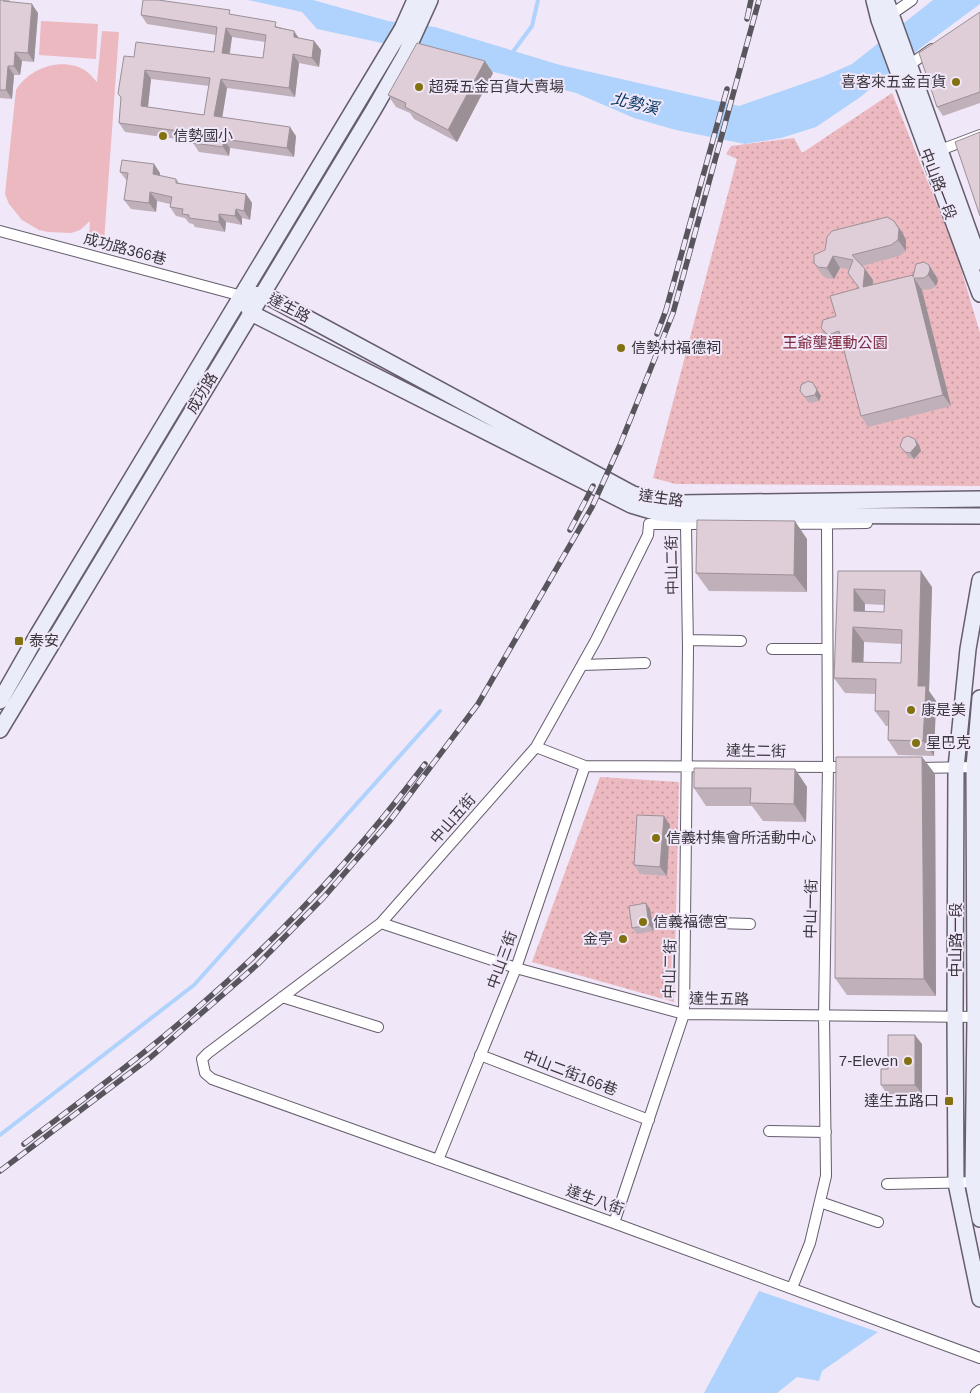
<svg xmlns="http://www.w3.org/2000/svg" width="980" height="1393" viewBox="0 0 980 1393" font-family="Helvetica,'Noto Sans TC',sans-serif">
	<style>
		.grass { fill: #ecb9c0 }
		.park { fill: url(#park-dots) }
		.water { fill: #afd3fc }
		.lines { fill: none; stroke-linecap: round; stroke-linejoin: round }
		.stream { stroke: #afd3fc; stroke-width: 4 }
		.street-casing { stroke: #665e6c; stroke-width: 12 }
		.secondary-casing { stroke: #665e6c; stroke-width: 18 }
		.street { stroke: #fff; stroke-width: 10 }
		.secondary { stroke: #ebecfa; stroke-width: 15 }
		.rail-casing { stroke: #59555d; stroke-width: 5.5 }
		.rail { stroke: #f0e7f8; stroke-width: 4; stroke-dasharray: 11; stroke-linecap: butt }
		.wall { fill: #c0b0ba; fill-rule: evenodd }
		.shaded-wall { fill: #9c9097 }
		.building { fill: #dfcdd8; stroke: #9c9097; fill-rule: evenodd }
		.poi-dot { fill: #827110; stroke: #f0e7f8; stroke-width: 2 }
		.labels { text-anchor: middle; stroke-width: 4; stroke-linejoin: round; paint-order: stroke }
		.poi-label { font-size: 15px; fill: #3a363d; stroke: #f0e7f8; text-anchor: start }
		.street-label { font-size: 15px; fill: #3a363d; stroke: #f0e7f8 }
		.park-label { font-size: 15px; fill: #7d293d; stroke: #f0e7f8 }
		.water-label { font-size: 16px; font-style: italic; fill: #063764; stroke: #f0e7f8 }
	</style>
	<defs>
		<pattern id="park-dots" width="8" height="8" patternUnits="userSpaceOnUse" patternTransform="scale(1.25)"><rect width="8" height="8" fill="#ecb9c0"/><path d="M2 2h.1M6 6h.1" fill="none" stroke="#c0979d" stroke-width="1.8" stroke-linecap="round"/></pattern>
	</defs>
	<rect width="100%" height="100%" fill="#f0e7f8"/>
	<path class="grass" d="M41 21 98 24 96 59 39 55Z
		M102 31 119 32 104 242 89 239 90 221 80 230 71 233 48 232 39 230 22 220 9 204 5 194 16 90C29 68 63 56 86 71 90 74 94 79 97 82Z"/>
	<path class="park" d="M892 93 956 252 980 333V486L676 484 653 478 737 159 726 154 731 146 794 138 802 153Z
		M600 777 679 782 674 1002 532 962Z"/>
	<path class="water" d="M248 0H313L388 21 435 27 560 65 739 106 822 77 852 64 933 0H980V4L923 46 859 98 816 127 781 138 745 144 676 130 634 118 576 93 490 71 489 66 317 29 302 12Z
		M759 1291 878 1332 822 1371 819 1381 797 1377 777 1393H704Z"/>
	<g class="lines">
		<path class="stream" d="M512 53 532 26 538 0
			M0 1135 194 985 440 711"/>
		<g class="street-casing">
			<path id="street" d="M892 14 912 0
				M905 68 932 49
				M935 152 980 135
				M0 231 242 296
				M710 524H649L648 535 596 640 536 747 381 923 208 1053 202 1059 205 1073 212 1079 614 1223 980 1358
				M784 524 867 523
				M688 640 741 641
				M772 649H827
				M582 665 645 663
				M536 747 585 766 849 767
				M916 768 979 767
				M685 922 750 924
				M381 923 516 968 684 1014 979 1017
				M282 997 378 1027
				M480 1055 649 1120
				M769 1131 826 1132
				M438 1160 516 968 585 766
				M887 1184 979 1182
				M820 1202 878 1222
				M614 1223 684 1014 688 648 686 525
				M792 1288 810 1243 826 1176 824 1015 828 767 827 524
				M976 1393 980 1390"/>
		</g>
		<g class="secondary-casing">
			<path id="secondary" d="M874 0 879 20 980 294
				M886 0 980 262
				M980 499 679 503 659 501 633 494 263 294 242 296 251 313 631 505 658 513 681 515 980 516
				M980 580 968 649 956 768 955 1015 956 1183 980 1299
				M980 698 974 767 975 1017 973 1182 980 1219
				M0 701 38 634 402 29 415 0
				M0 730 374 109 405 55 430 0"/>
		</g>
		<use href="#street" class="street"/>
		<use href="#secondary" class="secondary"/>
		<g class="rail-casing">
			<path id="rail" d="M747 19 751 0
				M657 334 666 310 727 89
				M570 530 593 486
				M24 1144C82 1100 141 1057 196 1009 281 936 358 853 425 764
				M0 1171 151 1057 258 964 324 897 389 822 478 704 592 507 620 445 673 313 759 0"/>
		</g>
		<use href="#rail" class="rail"/>
	</g>
	<path class="wall" d="M0 0H9L10 2 38 13 34 62 22 61 20 75H14L12 99 0 98Z
		M980 12V103L943 116 937 107Z
		M141 15H234L294 31 298 38 314 41 321 50 319 67 299 63 295 97 227 88 222 117 296 136 294 157 230 148 229 156 199 152 193 143V141L125 132 119 123 121 98 118 94 134 57 214 52 216 35 147 24ZM232 37 265 42 263 58 230 54ZM151 79 209 86 204 115 148 107Z
		M493 73 457 142 414 119 410 113 396 107 388 95Z
		M154 164 160 173V176L176 179 180 184 246 194 252 203 250 220 242 218V225L226 222 225 232 195 227 193 224 189 223 185 218 176 216 170 207V204L157 201 156 212 131 209 124 200 127 181 120 172Z
		M894 221 902 232 906 240V251L899 256 862 266 873 280 872 285 914 276 929 265 936 276 938 281 936 286 931 289 922 290 951 406 868 427 861 416 842 344 836 346 828 339 821 328 836 316 859 288 850 269 840 268 834 279 826 278 822 275 814 263Z
		M813 383 821 396 819 401 809 403 800 391Z
		M915 439 919 445 921 451 914 459 909 458 900 446Z
		M807 539V592L709 591 696 573Z
		M838 571 932 587 929 691 936 701 934 756 898 755 888 740V726H886L875 711 876 694 845 693 834 678ZM865 604 884 605V612H865ZM864 642 902 644 901 663 863 662Z
		M922 757 935 774 936 996 847 995 835 978Z
		M795 769 807 787 806 822 763 821 752 806H706L694 788Z
		M664 816 670 825 667 876 640 874 634 865Z
		M646 903 650 909 654 931 637 934 632 928Z
		M922 1044V1094H887L881 1085 888 1069Z"/>
	<path class="shaded-wall" d="M32 4 38 13 34 62 28 53Z
		M226 28 232 37 228 62 222 53Z
		M294 31 300 40 294 37Z
		M314 41 321 50 319 67 312 58Z
		M15 52 22 61 20 75 14 66Z
		M293 54 299 63 295 97 289 88Z
		M485 61 493 73 457 142 448 130Z
		M8 66 14 75 12 99 6 90Z
		M145 70 151 79 147 115 141 106Z
		M221 79 227 88 221 125 214 116Z
		M290 127 296 136 294 157 287 148Z
		M223 139 230 148 229 156 223 147Z
		M154 164 160 173 159 183 153 174Z
		M150 192 157 201 156 212 149 203Z
		M246 194 252 203 250 220 244 211Z
		M236 209 242 218V225L235 216Z
		M219 214 226 222 225 232 219 222Z
		M894 221 902 232 906 240V251L898 240Z
		M833 256 840 268 834 279 827 268Z
		M929 265 936 276 938 281 936 286 928 275Z
		M865 269 873 280 871 299 863 287Z
		M914 278 922 290 951 406 943 395Z
		M813 383 821 396 819 401 815 395Z
		M915 439 919 445 921 451 914 459 910 453Z
		M795 521 807 539V592L794 575Z
		M921 571 932 587 929 691 936 701 934 756 923 741 918 686Z
		M854 589 865 604 864 626 854 611Z
		M853 627 864 642 863 677 852 662Z
		M922 757 935 774 936 996 924 979Z
		M795 769 807 787 806 822 794 804Z
		M664 816 670 825 667 876 660 867Z
		M646 903 650 909 654 931 649 925Z
		M915 1035 922 1044V1094L915 1085Z"/>
	<path class="building" d="M0 0H4L3 1 32 4 28 53 15 52 14 66H8L6 90H0Z
		M143 0H158L230 10 229 14 276 22 275 27 294 31V37L314 41 312 58 293 54 289 88 221 79 214 116 290 127 287 148 223 139V147L193 143 194 133 119 123 121 97 118 94 119 87 124 56 134 57 136 42 214 52 217 27 141 15ZM226 28 266 35 263 58 222 53ZM145 70 210 78 204 115 141 106Z
		M980 12V92L937 107 919 53Z
		M417 43 485 61 448 130 405 107 406 103 388 95Z
		M980 132V216L955 142Z
		M122 160 154 164 153 174 176 179V183L246 194 244 211 236 209 235 216 219 214V222L189 218V215L182 214 183 209 170 207 172 197 150 192 149 203 124 200 128 173 120 172Z
		M887 217 894 221 899 229 898 240 891 245 852 255 865 269 863 287 913 275V277L916 264 924 262 929 265 930 270 928 275 924 278H914L943 395 861 416 839 331 828 335 821 328 823 320 836 316 830 296 859 288 848 273 853 260 833 256 827 268 818 267 814 263V255L825 250 827 237 832 231Z
		M808 381 813 383 817 390 815 395 805 397 800 391 801 385Z
		M908 436 915 439 917 445 910 453 905 452 900 446 903 438Z
		M697 520 795 521 794 575 696 573Z
		M838 571H921L918 686H926L923 741 888 740 889 711H875L876 679 834 678ZM854 589 885 590 884 612 854 611ZM853 627 902 630 901 663 852 662Z
		M836 757H922L924 979 835 978Z
		M694 768 795 769 794 804 750 803 751 788H694Z
		M637 815 664 816 660 867 634 865Z
		M646 903 649 925 632 928 629 906Z
		M888 1035H915V1085H881V1069H888Z"/>
	<g class="poi-dot">
		<circle cx="956" cy="82" r="5"/>
		<circle cx="419" cy="87" r="5"/>
		<circle cx="163" cy="136" r="5"/>
		<circle cx="621" cy="348" r="5"/>
		<rect x="14" y="636" width="10" height="10" rx="2.5"/>
		<circle cx="911" cy="710" r="5"/>
		<circle cx="916" cy="743" r="5"/>
		<circle cx="656" cy="838" r="5"/>
		<circle cx="643" cy="922" r="5"/>
		<circle cx="623" cy="939" r="5"/>
		<circle cx="908" cy="1061" r="5"/>
		<rect x="944" y="1096" width="10" height="10" rx="2.5"/>
	</g>
	<g class="labels">
		<g class="poi-label">
			<text x="946" y="87" text-anchor="end">喜客來五金百貨</text>
			<text x="429" y="92">超舜五金百貨大賣場</text>
			<text x="173" y="141">信勢國小</text>
			<text x="631" y="353">信勢村福德祠</text>
			<text x="29" y="646">泰安</text>
			<text x="921" y="715">康是美</text>
			<text x="926" y="748">星巴克</text>
			<text x="666" y="843">信義村集會所活動中心</text>
			<text x="653" y="927">信義福德宮</text>
			<text x="613" y="944" text-anchor="end">金亭</text>
			<text x="898" y="1066" text-anchor="end">7-Eleven</text>
			<text x="939" y="1106" text-anchor="end">達生五路口</text>
		</g>
		<g class="street-label">
			<text transform="translate(938 184) rotate(69)" y="5">中山路一段</text>
			<text transform="translate(125 249) rotate(15)" y="5">成功路366巷</text>
			<text transform="translate(289 308) rotate(27)" y="5">達生路</text>
			<text transform="translate(202 393) rotate(-59)" y="5">成功路</text>
			<text transform="translate(661 498) rotate(8)" y="5">達生路</text>
			<text transform="translate(672 565) rotate(-91)" y="5">中山二街</text>
			<text transform="translate(756 751) rotate(1)" y="5">達生二街</text>
			<text transform="translate(453 819) rotate(-49)" y="5">中山五街</text>
			<text transform="translate(811 909) rotate(-89)" y="5">中山一街</text>
			<text transform="translate(956 940) rotate(-90)" y="5">中山路一段</text>
			<text transform="translate(502 960) rotate(-70)" y="5">中山三街</text>
			<text transform="translate(670 969) rotate(-89)" y="5">中山二街</text>
			<text transform="translate(719 999) rotate(1)" y="5">達生五路</text>
			<text transform="translate(570 1073) rotate(21)" y="5">中山二街166巷</text>
			<text transform="translate(595 1200) rotate(20)" y="5">達生八街</text>
		</g>
		<g class="park-label">
			<text x="835" y="348">王爺壟運動公園</text>
		</g>
		<g class="water-label">
			<text transform="translate(635 103) rotate(13)" y="6">北勢溪</text>
		</g>
	</g>
</svg>
